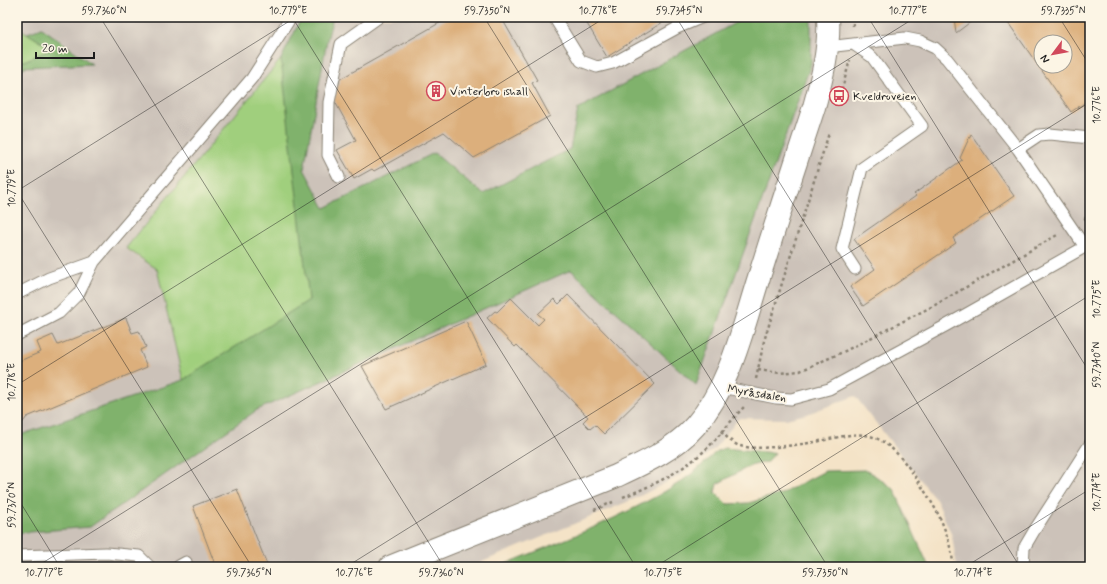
<svg xmlns="http://www.w3.org/2000/svg" width="1107" height="584" viewBox="0 0 1107 584" font-family="Mynerve,sans-serif">
	<style>
		.industrial { fill: #ccc2b9; fill-rule: evenodd }
		.green { fill: #a0cf7d; stroke: #5e764c }
		.forest { fill: #80b26c; stroke: #4e6744 }
		.building { fill: #dcaf7b; fill-rule: evenodd }
		.lines { fill: none; stroke-linecap: round; stroke-linejoin: round }
		.lane-casing { stroke: #888072; stroke-width: 13 }
		.street-casing { stroke: #888072; stroke-width: 24 }
		.path { stroke: #888072; stroke-width: 2.5; stroke-dasharray: 3 3; stroke-linecap: butt }
		.lane { stroke: #fff; stroke-width: 11 }
		.street { stroke: #fff; stroke-width: 22 }
		.ticks { fill: none; stroke: #1c1c1c; stroke-width: 1; stroke-opacity: 0.45 }
		.labels { text-anchor: middle; stroke-width: 4; stroke-linejoin: round; paint-order: stroke }
		.poi-label { font-size: 12px; fill: #1c1c1c; stroke: #fcf5e5; text-anchor: start }
		.street-label { font-size: 12px; fill: #1c1c1c; stroke: #fcf5e5 }
		.neatline { fill: none; stroke: #1c1c1c; stroke-width: 1.5 }
		.ticks-label { font-size: 10px; text-anchor: middle; fill: #1c1c1c }
	</style>
	<rect width="100%" height="100%" fill="#fcf5e5"/>
	<filter id="ink" filterUnits="userSpaceOnUse"><feTurbulence type="fractalNoise" baseFrequency=".025" numOctaves="2"/><feDisplacementMap in="SourceGraphic" scale="8" xChannelSelector="R" yChannelSelector="G"/><feConvolveMatrix kernelMatrix="1 2 1 2 8 2 1 2 1" color-interpolation-filters="sRGB"/></filter>
	<filter id="wash" filterUnits="userSpaceOnUse"><feTurbulence type="fractalNoise" baseFrequency=".012" numOctaves="4" result="noise"/><feDisplacementMap in="SourceGraphic" scale="16" xChannelSelector="R" yChannelSelector="G"/><feGaussianBlur stdDeviation="0.9" result="paint"/><feColorMatrix in="noise" values="0 0 0 0 0 0 0 0 0 0 0 0 0 0 0 0 0 1.4 0 .05"/><feComposite in="paint" operator="in"/></filter>
	<g filter="url(#wash)">
		<rect width="100%" height="100%" fill="#f4e3c7"/>
		<path class="industrial" d="M17 17H302L281 59 126 249 157 269 183 380 17 436Z
			M333 17H746L578 109 570 149 483 194 434 153 325 208 304 169 327 40Z
			M811 17H1090V567H957L952 536 937 501 855 396 807 414 786 419 739 418 714 449 679 476 634 499 470 567H17V533L90 527 257 410 571 270 696 385 811 64ZM1041 42H1065V66H1041Z"/>
		<path class="green" d="M17 27 53 49 17 64Z
			M281 59 313 300 183 380 157 269 126 248Z"/>
		<path class="forest" d="M302 17H333L327 40 304 169 325 208 434 153 483 194 570 149 578 109 746 17H811V64L696 385 571 270 257 410 90 527 17 533V436L183 380 309 300 281 59Z
			M42 28 92 64 24 67 17 75V64L52 49 27 33Z
			M724 448 775 453 767 462 750 466 717 484 715 492 727 504 748 503 781 494 825 471 867 470 894 489 929 567H498C559 542 623 518 679 483 687 477 696 471 703 464 712 457 713 452 724 448Z"/>
		<g id="blocks">
			<path class="building" d="M450 17H501L537 80 532 83 550 116 474 158 444 132 374 171 372 169 354 179 337 150 356 140 334 100 340 79Z
				M583 17H671L607 57Z
				M954 17H971L973 20 956 33Z
				M1004 17H1090V99L1071 112ZM1041 42H1065V66H1041Z
				M971 134 1014 196 953 238 956 243 863 306 850 287 875 269 854 239 916 196 914 194 962 160 960 158Z
				M568 295 655 384 604 434 595 425 590 429 583 422 588 417 517 345 515 347 487 318 495 311 497 312 511 298 538 325 544 319 538 314 554 299 559 304Z
				M126 318 132 333 139 331 146 347 140 350 147 367 27 417 23 422 17 421V362L41 352 37 342 53 335 58 345Z
				M466 321 486 364 386 409 362 366Z
				M237 489 268 567H216L193 506Z"/>
		</g>
	</g>
	<g filter="url(#ink)">
		<use href="#blocks" fill-opacity="0" stroke="#888072" stroke-width="1"/>
		<g class="lines">
			<g class="lane-casing">
				<path id="lane" d="M554 17 581 61 597 67 613 63 677 28 703 17
					M853 44 872 57 922 126 862 168 842 249 855 269
					M827 47 905 38 920 41 935 48 947 59 1018 149 1085 247
					M1018 149 1039 135 1050 134 1090 138
					M339 177 328 155 329 102 341 44 379 17
					M17 294 49 278 94 262
					M17 335 59 313 79 293 94 262 252 78 291 17
					M721 387 776 398 791 399 829 389 947 325 1090 244
					M17 556 106 553 139 556 150 567
					M177 567 186 562
					M1023 567 1024 548 1034 531 1090 444"/>
			</g>
			<g class="street-casing">
				<path id="street" d="M390 567 614 477C642 464 674 450 695 426 731 385 743 327 759 277 777 220 795 164 814 107 822 78 830 48 828 17"/>
			</g>
			<path class="path" d="M853 17V29
				M840 96 850 60
				M1084 219 1090 216
				M758 370 780 373 800 371 843 352 935 305 1059 234
				M756 379 764 341 829 133
				M721 432C727 437 733 444 740 446 758 451 807 444 825 440 840 437 855 432 870 436 890 441 907 464 918 481 939 512 948 530 954 567
				M623 497C652 486 679 473 703 452 718 439 730 421 744 407
				M594 510 613 502"/>
			<use href="#lane" class="lane"/>
			<use href="#street" class="street"/>
		</g>
	</g>
	<path class="ticks" d="M100 17 444 567M292 17 636 567M484 17 828 567M676 17 1020 567M868 17 1090 373M1059 17 1090 66M17 191 296 17M17 191 252 567M17 385 606 17M17 497 60 567M36 567 916 17M346 567 1090 102M655 567 1090 295M965 567 1090 489"/>
	<defs>
		<g id="building-ring" transform="scale(1)"><circle r="9.5" fill="#fcf5e5" stroke="#d1495b" stroke-width="1.5"/><path d="M-4-6H4V6H1V3H-1V6H-4ZM-2.5-4.3h1.7v1.8h-1.7ZM.8-4.3h1.7v1.8H.8ZM-2.5-1h1.7V.8h-1.7ZM.8-1h1.7V.8H.8Z" fill="#d1495b"/></g>
		<g id="bus-ring" transform="scale(1)"><circle r="9.5" fill="#fcf5e5" stroke="#d1495b" stroke-width="1.5"/><path d="M-5-6H5V4H4V6H2V4H-2V6H-4V4H-5ZM-3.5-4V0h7V-4ZM-3.5 1.2v1.5H-2V1.2ZM2 1.2v1.5H3.5V1.2Z" fill="#d1495b"/></g>
	</defs>
	<g fill-rule="evenodd">
		<use href="#building-ring" x="436" y="91"/>
		<use href="#bus-ring" x="839" y="96"/>
	</g>
	<g class="labels">
		<g class="poi-label">
			<text x="450" y="95">Vinterbro ishall</text>
			<text x="853" y="100">Kveldroveien</text>
		</g>
		<g class="street-label">
			<text transform="translate(757 393) rotate(9)" y="4">Myråsdalen</text>
		</g>
	</g>
	<rect width="1107" height="584" fill="none" stroke="#fcf5e5" stroke-width="44"/>
	<g transform="translate(1053 54) rotate(238)"><circle r="19" fill="#fcf5e5" stroke="#a29e95"/>
	<path d="M0-3L7 15L0 10L-7 15Z" fill="#d1495b"/>
	<text y="-6" font-size="11" font-weight="bold" text-anchor="middle" fill="#1c1c1c">N</text>
	</g>
	<path d="M36 52v6h58v-6" fill="none" stroke="#1c1c1c" stroke-width="2"/>
	<text x="42" y="52" font-size="12" fill="#1c1c1c" stroke="#fcf5e5" stroke-width="3" paint-order="stroke">20 m</text>
	<rect x="22" y="22" width="1063" height="540" class="neatline"/>
	<g class="ticks-label">
		<text x="104" y="14">59.7360°N</text>
		<text x="288" y="14">10.779°E</text>
		<text x="487" y="14">59.7350°N</text>
		<text x="598" y="14">10.778°E</text>
		<text x="679" y="14">59.7345°N</text>
		<text x="908" y="14">10.777°E</text>
		<text x="1063" y="14">59.7335°N</text>
		<text transform="translate(1096 105) rotate(-90)" y="4">10.776°E</text>
		<text transform="translate(11 188) rotate(-90)" y="4">10.779°E</text>
		<text transform="translate(1096 299) rotate(-90)" y="4">10.775°E</text>
		<text transform="translate(1096 365) rotate(-90)" y="4">59.7340°N</text>
		<text transform="translate(11 382) rotate(-90)" y="4">10.778°E</text>
		<text transform="translate(1096 492) rotate(-90)" y="4">10.774°E</text>
		<text transform="translate(11 505) rotate(-90)" y="4">59.7370°N</text>
		<text x="44" y="576">10.777°E</text>
		<text x="249" y="576">59.7365°N</text>
		<text x="354" y="576">10.776°E</text>
		<text x="441" y="576">59.7360°N</text>
		<text x="663" y="576">10.775°E</text>
		<text x="825" y="576">59.7350°N</text>
		<text x="973" y="576">10.774°E</text>
	</g>
</svg>
